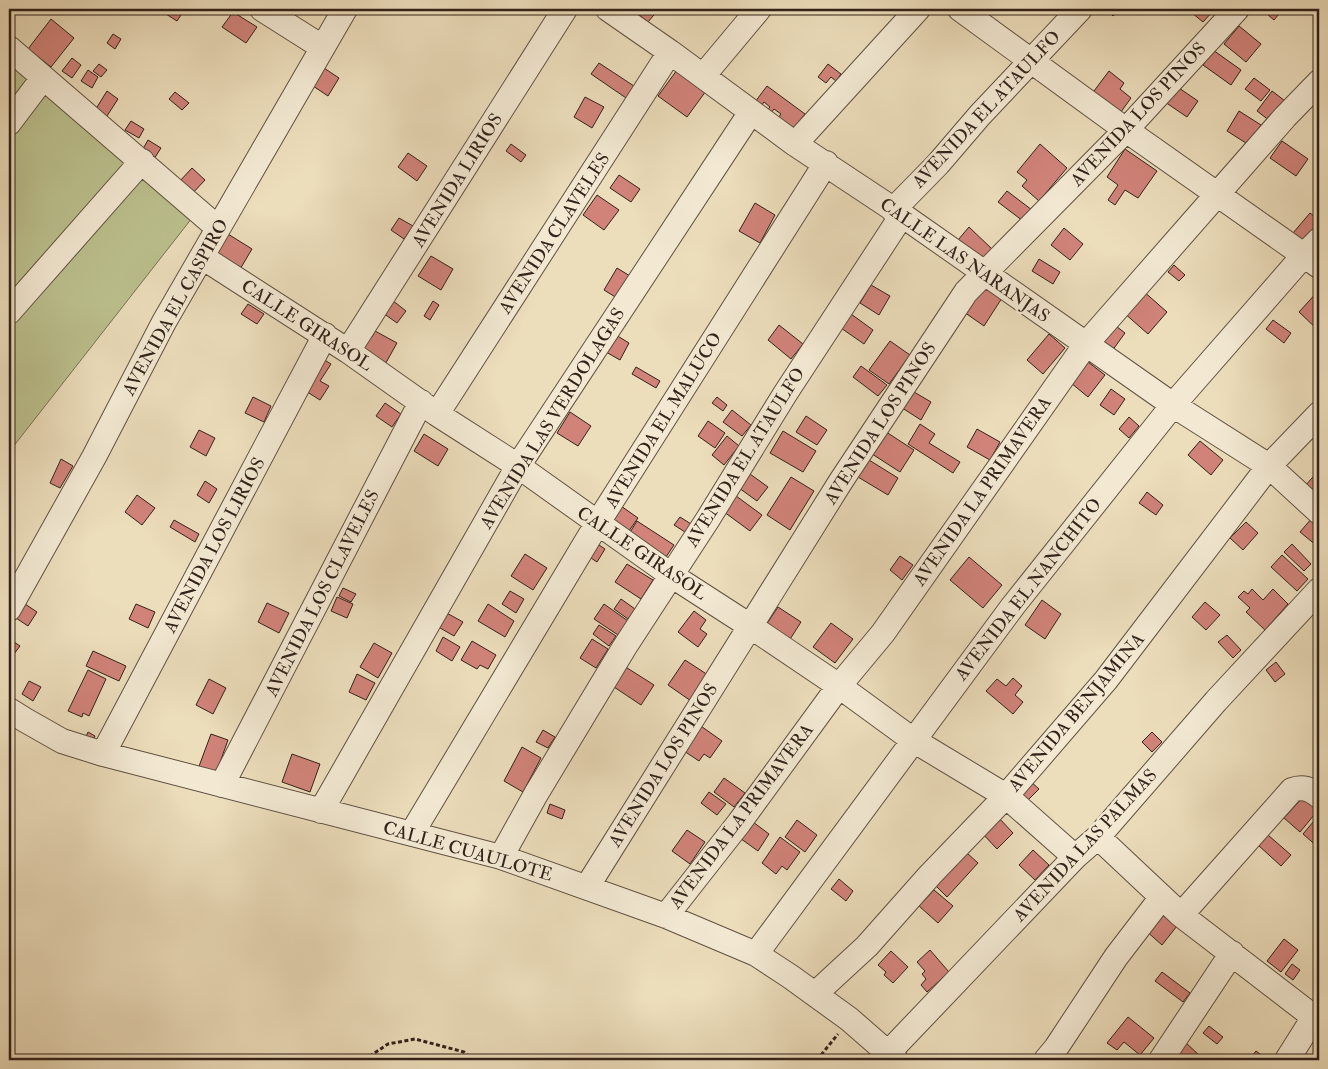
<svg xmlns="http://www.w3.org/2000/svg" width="1328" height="1069" viewBox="0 0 1328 1069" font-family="'IM FELL Double Pica',serif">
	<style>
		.green { fill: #bbc08d; stroke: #767154 }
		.building { fill: #d1837a; stroke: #32221a }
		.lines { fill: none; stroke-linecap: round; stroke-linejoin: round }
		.minor-casing { stroke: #605142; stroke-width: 26 }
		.path { stroke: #32221a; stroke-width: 3; stroke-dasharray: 4 2.5; stroke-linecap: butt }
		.minor { stroke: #f3e9d3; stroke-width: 24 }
		.labels { text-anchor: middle; stroke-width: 5; stroke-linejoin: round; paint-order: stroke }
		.street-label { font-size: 18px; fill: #32221a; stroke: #f3e9d3 }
	</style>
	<rect width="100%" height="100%" fill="#ecddbb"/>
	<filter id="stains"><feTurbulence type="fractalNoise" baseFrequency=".004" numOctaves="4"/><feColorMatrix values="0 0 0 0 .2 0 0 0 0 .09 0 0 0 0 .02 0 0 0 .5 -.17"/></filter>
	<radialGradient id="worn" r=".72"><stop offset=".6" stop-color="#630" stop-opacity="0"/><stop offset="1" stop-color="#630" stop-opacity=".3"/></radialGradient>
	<path class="green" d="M9 62 192 218 9 452Z"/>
	<path class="building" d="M170 9H185L177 21 166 14Z
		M374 9H385L382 14Z
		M632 9H659L648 22Z
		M1106 9H1121L1113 16Z
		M1197 9H1210L1213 11 1203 22 1192 13Z
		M1261 9H1283L1274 20Z
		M233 12 257 27 246 43 222 27Z
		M51 19 74 38 51 67 28 49Z
		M1239 26 1261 44 1246 62 1224 44Z
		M113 34 121 39 115 49 107 43Z
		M1213 50 1241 70 1231 85 1203 65Z
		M72 58 81 65 72 78 62 71Z
		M599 63 637 88 629 100 591 74Z
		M99 64 107 70 101 77 93 71Z
		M828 64 841 74 836 81 831 77 826 83 818 77Z
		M324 68 339 78 328 96 313 86Z
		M88 70 98 77 92 88 81 81Z
		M677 70 706 91 687 117 658 96Z
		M1109 71 1124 83 1120 89 1131 98 1118 116 1091 95Z
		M1254 78 1270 90 1261 101 1245 89Z
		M767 86 805 114 793 129 778 118 781 114 774 109 771 113 767 110 770 107 764 102 761 106 755 102Z
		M1176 86 1198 101 1187 117 1165 102Z
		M107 91 118 99 105 119 94 112Z
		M1272 91 1285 101 1270 121 1257 111Z
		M175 92 189 103 182 110 169 99Z
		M585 97 604 107 592 128 574 117Z
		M1239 111 1261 125 1249 145 1227 131Z
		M131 121 144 129 139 138 125 130Z
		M148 140 161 148 152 162 140 154Z
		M1282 141 1308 159 1296 176 1270 158Z
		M511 144 526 155 521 162 506 151Z
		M1040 144 1067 168 1039 201 1022 186 1027 180 1017 172Z
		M1125 149 1157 171 1138 198 1125 190 1115 205 1108 200 1118 185 1107 177Z
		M408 153 427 166 417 181 398 167Z
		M192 168 205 180 191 195 178 183Z
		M619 175 640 189 631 202 610 188Z
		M1007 191 1032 210 1023 221 998 202Z
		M597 195 619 210 604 230 583 215Z
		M755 203 775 215 760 243 739 231Z
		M1310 213 1319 220V232L1308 246 1293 233Z
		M399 218 413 226 404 239 391 230Z
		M969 227 992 249 981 261 958 240Z
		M1064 228 1083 244 1070 260 1051 245Z
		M228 234 252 249 239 271 215 256Z
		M431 256 453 269 441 290 418 276Z
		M1039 259 1060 272 1053 284 1032 271Z
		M1174 265 1185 275 1179 281 1168 272Z
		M617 268 630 276 617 298 604 290Z
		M979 282 1002 298 984 326 961 310Z
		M871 285 890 296 879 315 860 303Z
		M1142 290 1167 312 1148 334 1123 312Z
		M1319 290V331L1299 312Z
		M392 300 406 311 397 323 383 313Z
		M433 301 439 305 430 320 424 316Z
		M248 304 264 314 257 324 241 314Z
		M851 314 873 330 864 344 841 328Z
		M1273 320 1291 333 1284 343 1266 329Z
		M1112 323 1125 333 1112 351 1099 341Z
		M779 325 803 344 791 359 768 340Z
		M375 331 397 343 383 368 357 353 368 334 372 337Z
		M1049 334 1065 348 1043 374 1027 360Z
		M616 335 629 343 620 360 606 352Z
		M890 341 910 355 889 384 869 370Z
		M323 359 331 364 320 381 329 386 320 400 304 390Z
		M1088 362 1105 375 1088 397 1071 383Z
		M861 366 887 385 878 396 853 377Z
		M636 367 660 381 656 388 632 374Z
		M909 389 931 402 921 420 899 406Z
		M1111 389 1125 399 1114 415 1100 405Z
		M253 397 271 406 264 422 245 413Z
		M717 397 727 405 723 411 712 403Z
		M385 403 401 414 392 427 376 416Z
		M732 410 751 425 742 436 723 422Z
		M570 412 591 426 578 446 557 433Z
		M806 416 827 430 817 445 796 432Z
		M1129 417 1139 426 1129 438 1119 429Z
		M708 421 725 433 715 448 698 436Z
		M920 424 935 434 929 443 960 462 953 473 908 444Z
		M977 429 1000 442 990 460 967 447Z
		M199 430 215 438 206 456 190 447Z
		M883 430 914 450 900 472 869 452Z
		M783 431 816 451 803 472 770 453Z
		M424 434 448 449 438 466 414 451Z
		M727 436 739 446 724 465 712 455Z
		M1200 441 1223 460 1211 475 1188 455Z
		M61 459 73 466 60 488 50 483Z
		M869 460 898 478 888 495 858 477Z
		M1319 470V498L1305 486Z
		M750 474 768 487 757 501 739 488Z
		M791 477 814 491 790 530 767 515Z
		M205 481 217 489 209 503 197 495Z
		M1147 492 1163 505 1156 515 1139 503Z
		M732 493 762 515 750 531 720 509Z
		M137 495 155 508 142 525 125 512Z
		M621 506 638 518 626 535 609 523Z
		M680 517 691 524 685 532 674 525Z
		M1312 518 1319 524V542L1317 546 1300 532Z
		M174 520 199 534 195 542 170 527Z
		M637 521 674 545 664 560 627 537Z
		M1246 522 1258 533 1243 550 1230 538Z
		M593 541 605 549 597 562 585 554Z
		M1292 544 1311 564 1304 571 1284 552Z
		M525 554 547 568 533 590 511 576Z
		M1282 555 1308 579 1297 591 1271 567Z
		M900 556 913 565 902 580 890 570Z
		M969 557 1002 585 983 608 950 580Z
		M627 564 653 580 641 599 615 582Z
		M343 588 356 594 351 602 339 596Z
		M1252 589 1263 600 1273 589 1288 604 1265 630 1246 612 1250 608 1238 597 1244 591 1248 594Z
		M510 591 524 599 516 613 502 604Z
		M337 597 353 604 347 618 331 611Z
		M621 599 635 609 628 619 614 609Z
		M1042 600 1061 614 1045 639 1025 625Z
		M1205 602 1220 615 1206 630 1192 617Z
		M267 603 289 613 279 633 258 622Z
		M25 604 37 612 28 626 16 618Z
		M136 604 155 612 148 628 129 619Z
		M488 604 514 621 505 637 478 621Z
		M604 604 628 621 618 635 594 619Z
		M778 607 801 622 787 644 764 628Z
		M443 611 463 622 454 636 435 625Z
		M694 611 706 620 700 629 707 634 698 647 678 632Z
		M831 623 853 639 835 663 813 647Z
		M599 625 616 636 609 646 593 634Z
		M1227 635 1241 650 1233 658 1218 642Z
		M443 637 460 647 452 661 436 651Z
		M592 639 608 649 596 668 580 658Z
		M11 640 20 646 11 658 9 657V643Z
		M472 641 496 655 488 669 480 665 477 669 461 660Z
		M374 643 392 653 378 678 360 667Z
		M93 651 126 666 119 681 86 666Z
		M685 660 708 675 691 701 668 685Z
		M1276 662 1285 674 1275 682 1266 670Z
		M624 666 654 685 641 705 611 685Z
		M88 670 106 679 89 716 83 713 82 717 68 711Z
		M357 674 375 683 366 700 349 692Z
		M1013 678 1022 686 1015 695 1023 702 1013 714 986 691 997 679 1006 686Z
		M209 679 226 688 213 714 196 705Z
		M29 681 41 687 33 701 22 694Z
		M698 724 722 741 710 758 704 754 699 761 681 749Z
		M543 730 555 737 548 748 536 742Z
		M88 732 95 736 91 745 84 741Z
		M1152 732 1162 742 1152 752 1142 742Z
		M211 734 228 740 215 776 198 769Z
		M522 747 541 758 523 792 504 781Z
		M292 754 320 764 310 792 282 782Z
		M724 778 745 793 734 807 714 792Z
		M1029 780 1039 789 1024 804 1015 794Z
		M709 792 726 804 717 815 701 803Z
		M1305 795 1319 809 1300 832 1284 818Z
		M550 804 565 810 562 819 547 813Z
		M1319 815V848L1303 834Z
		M998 817 1013 833 997 849 982 833Z
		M749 819 769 834 758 851 737 836Z
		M797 820 817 835 805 852 785 837Z
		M687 830 705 842 690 864 672 851Z
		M1268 835 1291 855 1281 866 1258 845Z
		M780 837 800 852 787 870 782 866 776 874 762 863Z
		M1033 850 1049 865 1035 880 1019 865Z
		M967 853 978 863 947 897 936 886Z
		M839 879 853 891 846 901 831 889Z
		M934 890 953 906 938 923 919 906Z
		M1160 912 1177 926 1162 945 1145 930Z
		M1284 939 1298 950 1281 972 1267 961Z
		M930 950 949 972 927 992 921 985 926 979 922 974 925 971 917 962Z
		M891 951 908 967 893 983 884 975 886 972 878 965Z
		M1292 964 1300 970 1293 980 1285 974Z
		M1162 972 1190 993 1183 1002 1155 981Z
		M1128 1017 1154 1038 1140 1055 1124 1042 1117 1050 1107 1043Z
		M1209 1026 1223 1037 1217 1044 1203 1033Z
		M1185 1042 1199 1055 1194 1060H1175L1171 1056Z
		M1256 1051 1268 1060H1249Z
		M936 1054 944 1060H932Z"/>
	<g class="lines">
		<g class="minor-casing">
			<path id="minor" d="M262 9 322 47
				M608 9 670 52 795 144 902 215 1173 405 1269 466 1319 512
				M960 9 1126 130 1319 266
				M9 48 218 228
				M703 76 759 9
				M9 123 43 78
				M795 144 918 9
				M893 210 938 164 980 115 1080 9
				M202 257 348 351 437 414 518 466 671 575 750 626 839 686 913 740 1006 796 1075 857
				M9 312 142 161
				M348 351 565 9
				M437 414 670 52
				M9 609 94 457 164 322 345 9
				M9 710 25 720 62 741 103 754 501 857 666 916 756 954 791 977 849 1019 896 1060
				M103 754 325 335
				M222 785 421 402
				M321 811 518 466 751 112
				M412 833 597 524 826 163
				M1098 837 1181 915 1319 1021
				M501 857 536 794 624 648 708 519 785 394 902 215
				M587 887 841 481 966 292 1126 130 1237 9
				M1181 915 1292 790C1303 786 1310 789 1319 796
				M666 916 739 823 839 686 883 633 1086 344 1285 117 1319 82
				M756 954 1013 606 1173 405 1304 255 1319 240
				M815 994 867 946 930 875 1006 796 1106 680 1269 466 1319 414
				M888 1053 1075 857 1098 837 1216 701 1319 590
				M1046 1060 1056 1048 1116 957 1162 897
				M1161 1060 1232 953
				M1287 1060 1314 1017"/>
		</g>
		<path class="path" d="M364 1060 388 1044 415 1039 464 1052 473 1060
			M817 1060 838 1034"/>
		<use href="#minor" class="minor"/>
	</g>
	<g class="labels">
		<g class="street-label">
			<text transform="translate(986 109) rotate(-47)" y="6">AVENIDA EL ATAULFO</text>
			<text transform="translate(1138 114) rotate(-47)" y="6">AVENIDA LOS PINOS</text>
			<text transform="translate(457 180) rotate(-58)" y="6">AVENIDA LIRIOS</text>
			<text transform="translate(554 233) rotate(-57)" y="6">AVENIDA CLAVELES</text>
			<text transform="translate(965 260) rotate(35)" y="6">CALLE LAS NARANJAS</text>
			<text transform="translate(175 307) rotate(-61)" y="6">AVENIDA EL CASPIRO</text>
			<text transform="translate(307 325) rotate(33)" y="6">CALLE GIRASOL</text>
			<text transform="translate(552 418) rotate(-58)" y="6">AVENIDA LAS VERDOLAGAS</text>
			<text transform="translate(663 420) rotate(-58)" y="6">AVENIDA EL MALUCO</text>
			<text transform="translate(880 423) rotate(-57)" y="6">AVENIDA LOS PINOS</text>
			<text transform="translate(745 457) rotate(-58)" y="6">AVENIDA EL ATAULFO</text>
			<text transform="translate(982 491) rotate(-55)" y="6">AVENIDA LA PRIMAVERA</text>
			<text transform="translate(214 545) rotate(-62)" y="6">AVENIDA LOS LIRIOS</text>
			<text transform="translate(642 553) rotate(34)" y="6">CALLE GIRASOL</text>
			<text transform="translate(1028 589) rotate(-52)" y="6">AVENIDA EL NANCHITO</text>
			<text transform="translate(322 593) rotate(-63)" y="6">AVENIDA LOS CLAVELES</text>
			<text transform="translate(1076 712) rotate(-50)" y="6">AVENIDA BENJAMINA</text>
			<text transform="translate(663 765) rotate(-58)" y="6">AVENIDA LOS PINOS</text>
			<text transform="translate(741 816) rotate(-53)" y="6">AVENIDA LA PRIMAVERA</text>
			<text transform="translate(1085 845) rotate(-47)" y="6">AVENIDA LAS PALMAS</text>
			<text transform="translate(468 851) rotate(16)" y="6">CALLE CUAULOTE</text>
		</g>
	</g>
	<rect width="1328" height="1069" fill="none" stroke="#ecddbb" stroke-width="30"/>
	<rect x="10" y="10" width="1308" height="1049" fill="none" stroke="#32221a" stroke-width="2.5"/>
	<rect x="15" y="15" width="1298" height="1039" fill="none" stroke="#32221a"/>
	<rect width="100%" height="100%" filter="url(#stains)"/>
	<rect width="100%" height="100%" fill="url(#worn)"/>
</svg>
